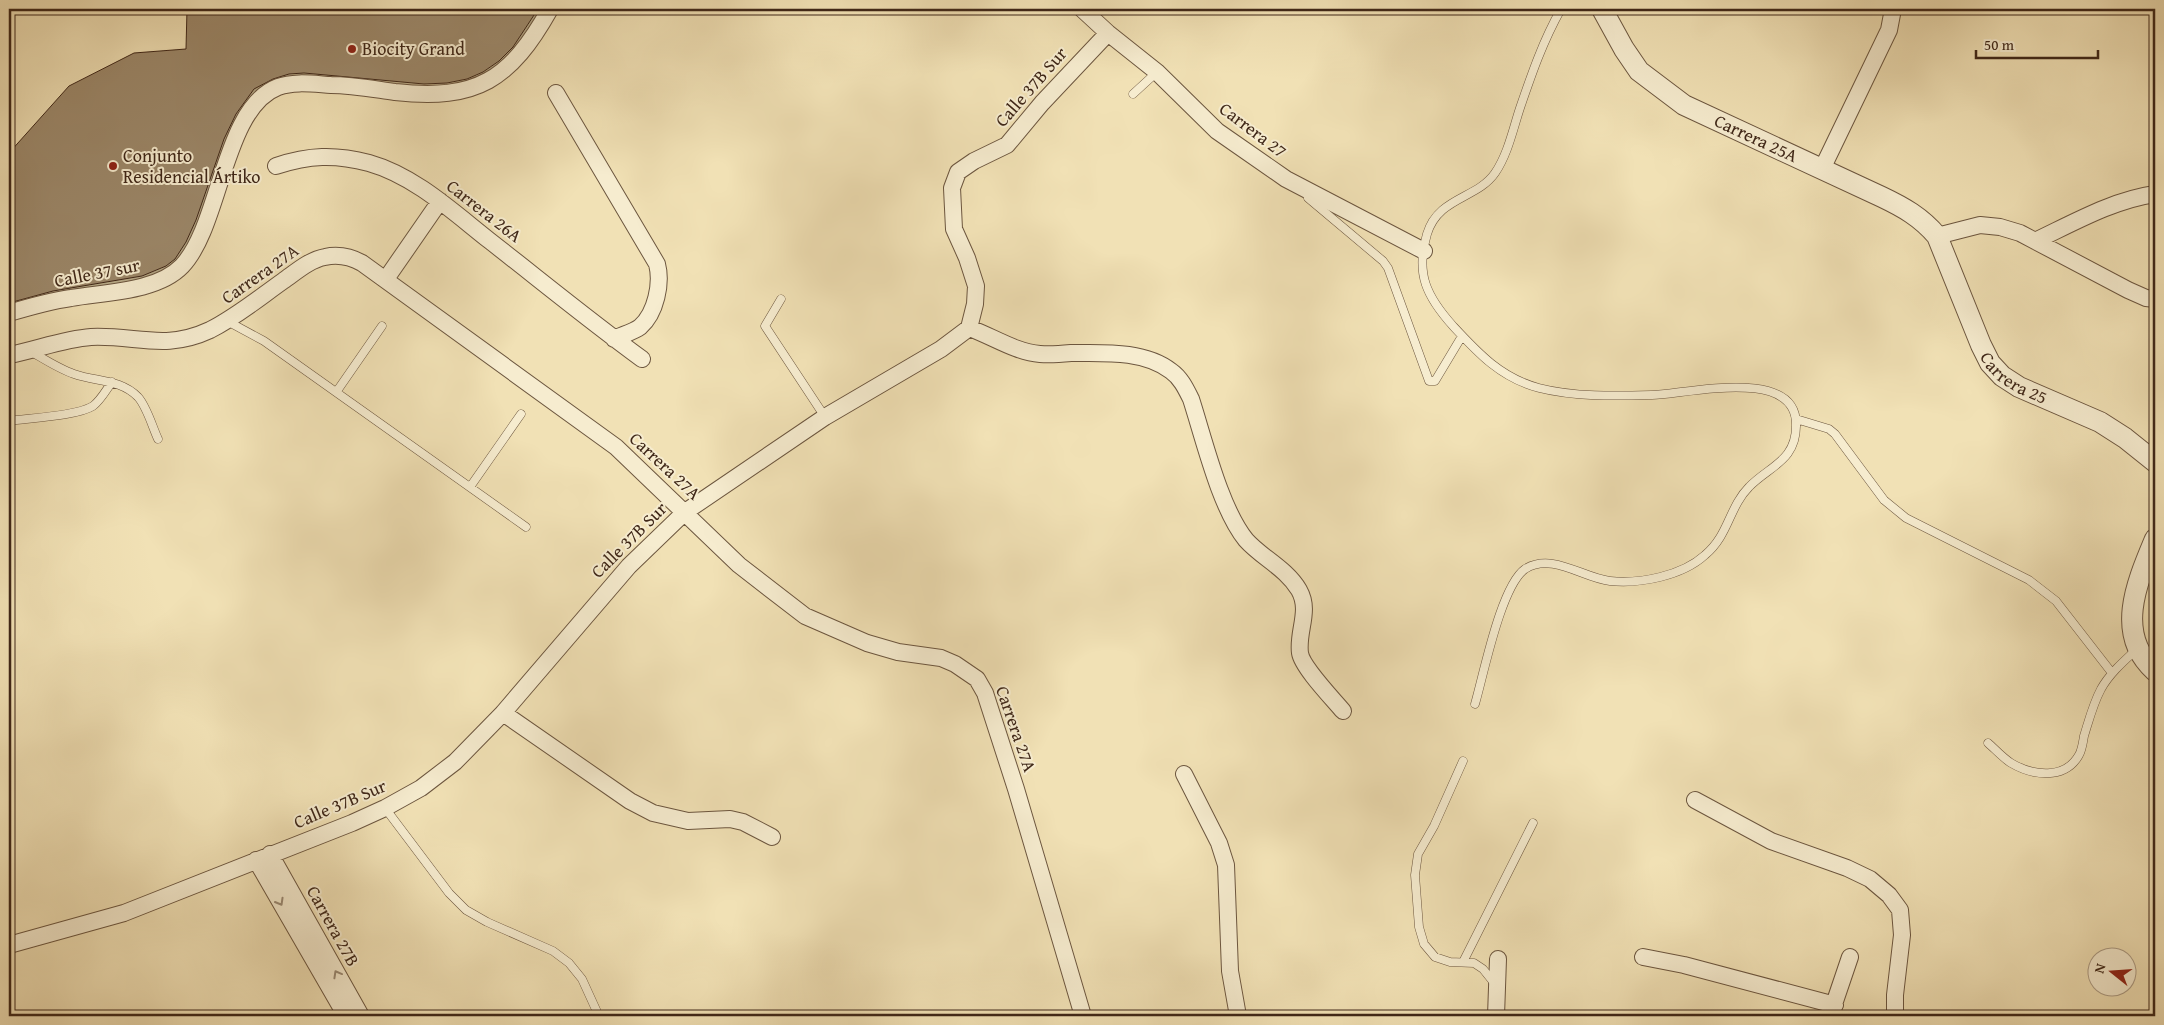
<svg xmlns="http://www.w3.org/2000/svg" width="2164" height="1025" viewBox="0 0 2164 1025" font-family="'Gentium Book Plus',serif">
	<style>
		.building { fill: #9c886a; stroke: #3f2718; filter: url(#shadow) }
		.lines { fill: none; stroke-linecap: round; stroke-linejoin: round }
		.service-casing { stroke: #6c563f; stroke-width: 9 }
		.minor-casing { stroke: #6c563f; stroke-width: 18 }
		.tertiary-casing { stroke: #6c563f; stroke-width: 22 }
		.service { stroke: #f6eccf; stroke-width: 8 }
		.minor { stroke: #f6eccf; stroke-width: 16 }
		.tertiary { stroke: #f6eccf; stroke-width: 20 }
		.oneway { stroke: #9a8a74 }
		.poi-dot { fill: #8f2418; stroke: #f6eccf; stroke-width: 2 }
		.labels { text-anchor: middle; stroke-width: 4; stroke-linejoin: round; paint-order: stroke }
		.poi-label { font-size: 18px; fill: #3f2718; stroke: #f6eccf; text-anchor: start }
		.street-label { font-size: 18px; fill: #3f2718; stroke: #f6eccf }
	</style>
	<defs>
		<filter id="shadow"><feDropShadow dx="5.5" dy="3" stdDeviation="2.5" flood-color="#0004"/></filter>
	</defs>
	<rect width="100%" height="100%" fill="#f1e1b5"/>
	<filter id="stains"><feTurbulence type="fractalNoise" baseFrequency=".004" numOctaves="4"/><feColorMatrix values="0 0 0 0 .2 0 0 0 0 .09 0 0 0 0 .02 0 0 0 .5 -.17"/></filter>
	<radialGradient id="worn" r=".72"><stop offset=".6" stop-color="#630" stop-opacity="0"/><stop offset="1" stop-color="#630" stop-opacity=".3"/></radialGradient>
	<path class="building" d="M187 9H538L513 47 499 61 483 72 467 79 447 83 424 84 304 73 289 74 273 79 254 89 236 114 224 139 196 220 186 242 175 259 166 266 142 276 53 291 9 303V153L69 86 134 53 186 49Z"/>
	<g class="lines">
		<g class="service-casing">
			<path id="service" d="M1133 94 1157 72
				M1308 198 1383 261 1388 268 1429 381H1435L1462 336
				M781 299 765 326 825 417
				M227 321 264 341 526 527
				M30 351C44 359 59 369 74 374 97 382 120 379 138 397 147 407 152 426 158 439
				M337 391 382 326
				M1796 419 1829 429 1835 434 1884 500 1906 518 2029 580 2056 601 2112 673
				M9 421C29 418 77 416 93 406 101 400 106 390 112 382
				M470 487 521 414
				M1475 704C1484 673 1501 586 1525 569 1552 552 1583 578 1610 581 1640 584 1682 576 1705 555 1729 535 1729 507 1749 487 1769 466 1797 461 1796 424 1796 366 1686 394 1652 395 1615 396 1574 397 1539 388 1501 378 1478 353 1453 326 1427 297 1415 274 1427 234 1438 197 1477 199 1495 173 1508 154 1513 129 1520 108 1532 73 1543 41 1561 9
				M1988 743C1995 749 2003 758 2011 763 2033 776 2065 780 2079 755 2082 750 2083 742 2084 736 2089 720 2093 704 2101 689 2110 673 2124 661 2137 649
				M1463 761 1434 826 1418 854 1415 875 1419 927 1424 944 1435 957 1450 962 1474 963 1483 969 1495 984
				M385 808 449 893 466 910 487 922 553 951 569 963 582 979 598 1014
				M1463 962 1533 823"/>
		</g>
		<g class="minor-casing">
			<path id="minor" d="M1082 9 1108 33 1157 72 1217 131 1286 179 1424 251
				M556 93 657 264C662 283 656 313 640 327 633 332 622 335 614 339
				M276 166C309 155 335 154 369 163 415 176 453 212 490 241 540 280 590 321 642 359
				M1822 169 1889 30 1893 9
				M1937 236 1980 225 2000 227 2020 233 2128 290 2146 298 2155 299
				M2035 241C2073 223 2113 200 2155 194
				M386 279 440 201
				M9 313C29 307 50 301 71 298 105 292 157 292 182 266 221 225 223 108 278 87 294 81 314 84 331 85 352 85 373 89 395 92 477 101 510 80 550 9
				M969 328C992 336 1015 352 1040 354 1050 355 1061 354 1071 353 1103 353 1144 350 1171 371 1181 378 1186 389 1191 399 1204 439 1220 508 1246 540 1262 558 1286 568 1299 590 1311 611 1297 631 1300 653 1302 667 1333 699 1343 711
				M9 355C36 350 63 339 91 337 137 335 165 351 210 330 236 317 259 298 283 281 296 272 309 260 325 257 339 254 351 257 362 263L616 447 739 565 805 616 867 643 898 652 941 658 955 664 977 679 985 693 1016 789 1083 1016
				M503 713 630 801 653 813 688 821 730 819 743 822 772 837
				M1184 774 1219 843 1226 865 1230 971 1238 1016
				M1695 800 1771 841 1847 868 1870 879 1889 895 1900 910 1902 935 1895 995V1016
				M270 854 361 1016
				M256 860 346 1016
				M9 945 124 913 352 823 385 808 421 788 455 762 503 713 629 566 685 512 825 417 941 349 969 328 975 304 976 286 967 258 954 229 952 188 958 172 974 161 1007 145 1042 103 1108 33
				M1643 957 1684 965 1835 1005
				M1496 1016 1498 959
				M1830 1016 1850 957"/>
		</g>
		<g class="tertiary-casing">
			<g id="tertiary">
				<path id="s1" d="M1602 9 1624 49 1639 71 1684 105 1882 197C1903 207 1921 217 1937 236L1981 345 1990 363 2002 376 2019 387 2100 422 2125 438 2155 462"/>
				<path d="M2155 539C2137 582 2114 634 2155 671"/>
			</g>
		</g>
		<use href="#service" class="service"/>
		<use href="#minor" class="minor"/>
		<use href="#tertiary" class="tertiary"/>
	</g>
	<defs><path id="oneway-chevron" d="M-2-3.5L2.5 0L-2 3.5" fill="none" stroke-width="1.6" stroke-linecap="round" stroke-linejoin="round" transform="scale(1.25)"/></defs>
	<g class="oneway">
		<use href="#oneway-chevron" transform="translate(280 902) rotate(60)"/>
		<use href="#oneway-chevron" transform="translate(337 974) rotate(-119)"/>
	</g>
	<g class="poi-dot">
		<circle cx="352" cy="49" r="5"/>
		<circle cx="113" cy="166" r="5"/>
	</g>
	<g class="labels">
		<g class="poi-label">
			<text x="362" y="55">Biocity Grand</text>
			<text x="123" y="162">Conjunto<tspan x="123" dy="21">Residencial Ártiko</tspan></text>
		</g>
		<g class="street-label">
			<text transform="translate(1031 87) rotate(-49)" y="6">Calle 37B Sur</text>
			<text transform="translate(1253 130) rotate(37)" y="6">Carrera 27</text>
			<text dy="6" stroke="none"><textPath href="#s1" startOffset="208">Carrera 25A</textPath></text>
			<text transform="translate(484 211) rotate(38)" y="6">Carrera 26A</text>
			<text transform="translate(97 273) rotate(-11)" y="6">Calle 37 sur</text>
			<text transform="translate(260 274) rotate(-35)" y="6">Carrera 27A</text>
			<text dy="6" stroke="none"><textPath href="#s1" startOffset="581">Carrera 25</textPath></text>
			<text transform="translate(665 466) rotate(43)" y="6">Carrera 27A</text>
			<text transform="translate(629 540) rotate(-45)" y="6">Calle 37B Sur</text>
			<text transform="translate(1016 729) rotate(71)" y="6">Carrera 27A</text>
			<text transform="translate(340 804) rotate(-23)" y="6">Calle 37B Sur</text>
			<text transform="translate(333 926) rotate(61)" y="6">Carrera 27B</text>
		</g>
	</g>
	<rect width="2164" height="1025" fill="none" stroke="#f1e1b5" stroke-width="30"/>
	<rect x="10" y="10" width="2144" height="1005" fill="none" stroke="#3f2718" stroke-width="2.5"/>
	<rect x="15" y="15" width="2134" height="995" fill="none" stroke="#3f2718"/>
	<g transform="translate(2112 972) rotate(287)"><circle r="24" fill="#f6eccf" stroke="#ad9d86"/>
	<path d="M0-4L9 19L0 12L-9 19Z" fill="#8f2418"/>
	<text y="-8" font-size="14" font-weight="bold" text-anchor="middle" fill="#3f2718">N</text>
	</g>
	<path d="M1976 50v8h122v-8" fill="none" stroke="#3f2718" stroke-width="2.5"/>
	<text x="1984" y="50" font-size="15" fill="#3f2718" stroke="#f6eccf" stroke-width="4" paint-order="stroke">50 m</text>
	<rect width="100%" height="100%" filter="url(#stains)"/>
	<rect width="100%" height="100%" fill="url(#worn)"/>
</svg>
